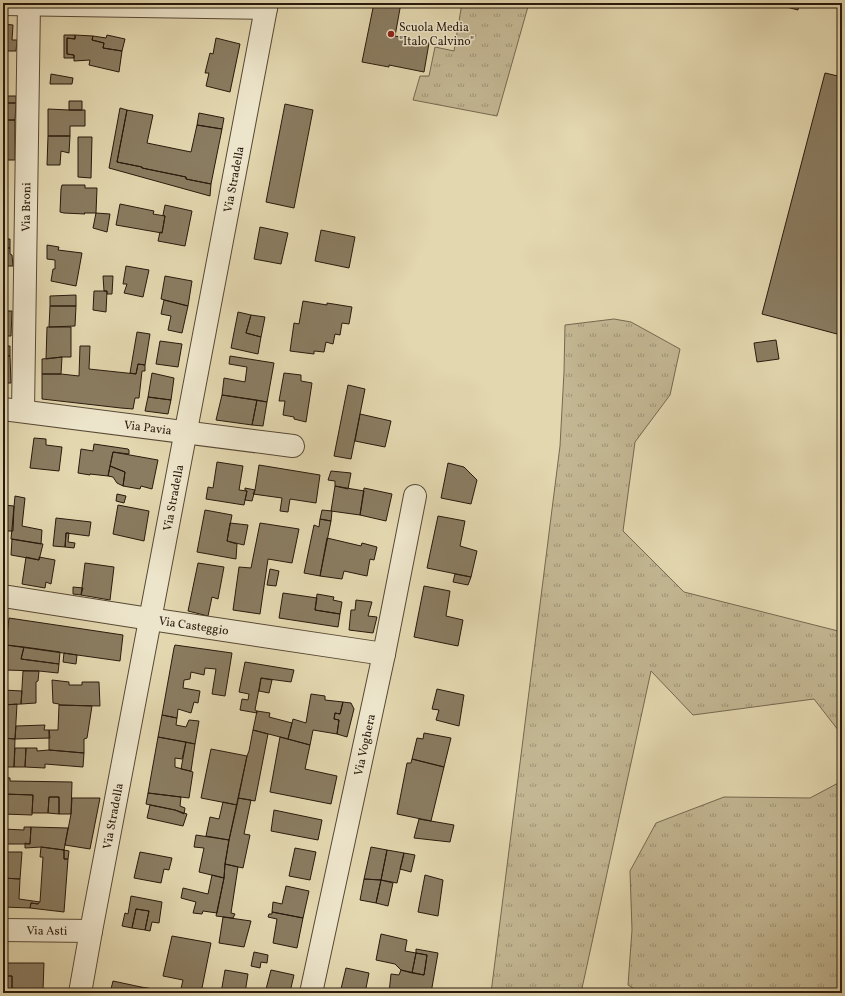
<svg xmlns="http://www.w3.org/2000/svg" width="845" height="996" viewBox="0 0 845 996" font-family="Vollkorn,serif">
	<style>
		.grass { fill: url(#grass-tufts); stroke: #766850 }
		.building { fill: #8a7c61; stroke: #291a0c }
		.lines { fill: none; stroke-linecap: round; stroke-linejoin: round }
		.minor-casing { stroke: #584935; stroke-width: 24 }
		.minor { stroke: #ede5cb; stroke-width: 22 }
		.poi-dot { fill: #8f2418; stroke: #ede5cb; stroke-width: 1.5 }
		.labels { text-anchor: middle; stroke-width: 3; stroke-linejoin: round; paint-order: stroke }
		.poi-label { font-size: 12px; fill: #291a0c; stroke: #ede5cb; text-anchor: start }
		.street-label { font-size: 12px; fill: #291a0c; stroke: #ede5cb }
	</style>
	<defs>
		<pattern id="grass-tufts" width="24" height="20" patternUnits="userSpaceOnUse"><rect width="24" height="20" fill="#c3b793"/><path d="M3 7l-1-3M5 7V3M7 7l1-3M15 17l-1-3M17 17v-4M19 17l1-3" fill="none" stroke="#9e9476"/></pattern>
	</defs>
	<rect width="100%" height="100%" fill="#e3d7af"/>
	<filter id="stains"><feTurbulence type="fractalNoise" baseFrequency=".005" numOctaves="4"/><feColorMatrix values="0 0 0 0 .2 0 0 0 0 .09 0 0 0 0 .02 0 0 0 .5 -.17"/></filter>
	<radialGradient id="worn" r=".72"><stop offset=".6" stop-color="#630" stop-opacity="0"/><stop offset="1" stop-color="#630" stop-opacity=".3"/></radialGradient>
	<path class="grass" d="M462 3H529L497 116 413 100 420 76H429L435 47 454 51Z
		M614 319 631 322 680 349 670 395 635 442 623 531 684 592 842 632V735L814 699 693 715 651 671 581 993H491L560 446 564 372 565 325Z
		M842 781V993H641L628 985 632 930 630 871 656 823 724 797 810 798Z"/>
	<path class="building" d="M374 3H414V6L401 3 395 36 429 43 424 72 389 65V67L362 62Z
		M771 3H799L798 10Z
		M3 24 13 25 12 40H17L16 51H3Z
		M64 35H75V39L67 38V54L74 55V58H64Z
		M75 35 93 36 92 40 104 43 103 48 122 51 119 72 89 65 90 60 74 61V55L67 54V38L75 39Z
		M107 35 125 39 122 51 103 48 104 43 92 40 93 36 106 38Z
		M216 38 240 44 230 92 206 86 209 73H205L210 53 213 54Z
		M825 73 842 77V317L837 334 762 314Z
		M51 74 73 78 72 84H50Z
		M3 96H16V103H7V107H3Z
		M69 101H82V110H69Z
		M7 103H16L15 120H3V107H7Z
		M285 104 313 110 294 208 266 202Z
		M120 108 127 110 117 162 142 167V168L186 177V179L211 184 210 196 109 168Z
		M48 109 69 110H85V126H70V136H48Z
		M127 110 153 115 147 143 191 152 197 125 222 129 211 184 186 179V177L142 168V167L117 162Z
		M199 113 224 118 222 129 197 125Z
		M3 120H15V160H3Z
		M48 136H70L69 153 61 151 60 165H47Z
		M78 137H92L91 178 78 177Z
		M3 168 7 169 6 196H3Z
		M62 185H85V188H97L96 213H84L85 214 64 213 60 212 61 189Z
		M120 204 154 211 153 214 165 216 162 233 116 225Z
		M165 205 192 211 185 246 158 241 160 232 162 233 165 216 163 215Z
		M96 213 110 214 107 232 93 228Z
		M260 227 288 233 281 264 254 259Z
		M321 230 355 237 349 268 315 261Z
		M3 239H10V248H3Z
		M47 245 59 247 58 250 82 253 76 286 51 281 53 269H55V260L47 259Z
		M3 248H10V254L12 255 13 266H3Z
		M126 266 149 270 143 297 124 293 127 284H123Z
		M103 276H113L112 294H107V291H104Z
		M165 276 192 281 188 306 161 299Z
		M94 291H107L106 312 93 310Z
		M76 295V306H50V296Z
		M164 300 188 306 182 333 168 330 171 316 161 314Z
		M303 301 327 305V303L352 307 349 324 342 323 340 335 335 334 333 344 326 342 324 352 314 351V354L290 351 294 323 299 324Z
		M50 306H76L75 326 49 327Z
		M3 311H12L11 336H3Z
		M238 312 251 315 246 333 261 337 258 354 231 348Z
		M251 315 265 317 261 337 246 333Z
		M47 327H71V357H62L46 359Z
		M137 332 150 334 145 365 138 364 136 374 130 373Z
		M776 340 779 359 757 362 754 343Z
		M160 341 182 344 178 367 156 364Z
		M3 346H10V356L3 355Z
		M80 346H90L89 369 136 374 138 364 145 365V371H142L139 398H135L133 409 121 408 42 399V374H61L79 376Z
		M3 355 10 356 11 383H3Z
		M230 356 274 363 267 402 222 395 224 378 245 382 247 367 229 364Z
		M62 357 61 374H42V359Z
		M152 373 174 378 171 400 148 397Z
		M284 373 301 375V381L312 383 306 422 294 419V417L283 415 285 401H279Z
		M348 385 365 389 351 459 334 456Z
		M222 395 257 400 252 425 216 420Z
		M148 397 171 400 168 414 145 411Z
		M257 400 267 402 263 426 252 425Z
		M360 414 391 421 385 447 355 441Z
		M34 438 46 439V445L62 447 59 471 30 468Z
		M94 444 128 449 129 450V454L113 452 108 476 90 474V475L78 473 81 449 93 451Z
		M113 452 158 460 152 489 141 486 140 489 123 486 125 472 110 466Z
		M217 462 243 466 239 490 247 491 244 505 206 499 208 487 213 488Z
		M448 463 464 467 477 480 471 504 441 498Z
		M259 465 320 475 316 503 290 499 288 512 280 511 282 498 253 494 255 490Z
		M110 466 125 472 123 486 117 483 113 477 108 476Z
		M331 471 351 473 348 489 335 486V481L328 480Z
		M335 486 364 491 360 515 331 511Z
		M245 488 255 490 252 501 245 500 247 491 245 490Z
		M364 488 392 494 386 521 360 515Z
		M117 494 126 496 124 503 116 501Z
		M15 496 25 498 22 526 42 530 41 544 11 539Z
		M3 505 14 506 13 531H3Z
		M118 505 149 511 144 541 113 534Z
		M205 510 232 515 227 541 237 544 236 559 197 552Z
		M322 510 332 511 331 521 320 519Z
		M438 516 465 521 460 546 477 551 471 577 427 568Z
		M56 518 91 522 89 536 66 533 65 547 53 546Z
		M320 519 331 521 320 576 304 573 314 525 319 527Z
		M230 523 248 525 244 545 227 541Z
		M260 523 299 529 292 563 268 559 260 614 233 610 239 567 251 568Z
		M66 533H69L68 542 75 543 74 548 65 547Z
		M327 538 361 546 362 543 377 547 374 560 370 559 367 576 344 571 342 579 320 576Z
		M12 539 43 544 39 560 11 555Z
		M26 557 39 560V557L55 560 51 584 46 582 45 588 22 584Z
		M85 563 114 567 110 600 81 595Z
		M198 563 224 567 218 599 212 597 208 616 188 611Z
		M270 569 279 571 276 586 267 585Z
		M455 574 471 577 468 585 453 582Z
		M424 586 450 591 446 616 463 620 458 646 414 637Z
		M73 587 83 588 81 595 73 594Z
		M283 593 317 598 315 610 340 614 338 627 279 618Z
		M317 594 334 597 333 600 342 602 340 614 315 610Z
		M356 600 372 602 368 616 377 617 373 633 349 630 351 610H355Z
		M9 618 123 635 120 661 6 645Z
		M6 645 24 647 21 659 59 664 58 673 39 671 5 670Z
		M175 645 232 653 225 696 212 694 216 669 205 668 204 675 191 672 190 679 184 680 183 688 200 691 198 703 194 702 191 713 178 709 177 718 162 715 174 648Z
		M24 647 60 652 59 664 21 659Z
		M64 653 77 655 76 664 63 662Z
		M245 662 294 670 291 682 261 678 255 710 257 711V713L240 710 242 699 248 700 249 694 239 692Z
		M23 671H39L38 681 36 682V703L21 704Z
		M261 678 272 680 269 693 259 691Z
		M52 680 69 682V685H82V682H99L100 706 59 705V704L53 703Z
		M437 689 464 695 459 726 436 720 439 710 432 709Z
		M3 690 22 691 21 704 3 705Z
		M311 694 325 696V700L343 702 340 714 335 713 334 719 339 720 337 734 313 730 310 745 288 739 293 719 306 723Z
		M343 702 351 703 354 709 347 737 337 734 339 720 334 719 335 713 340 714Z
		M17 704 15 739 3 738V705Z
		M59 705 92 706 87 738 84 739V753L49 750V730H58Z
		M257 711 270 713 269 717 292 723 288 739 253 730Z
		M162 715 177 718 176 725 186 727 189 720 199 721 195 744 158 737Z
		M45 725 44 730H49L50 738 15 739 16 726Z
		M253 730 268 734 255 801 238 798 247 756 249 751Z
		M424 733 451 738 444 767 412 759 417 738 423 739Z
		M158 737 186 742 182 759 175 758V767L193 772 189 798 148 793Z
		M280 737 310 745 305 769 337 776 331 804 270 792Z
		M3 738 15 739 14 767H3Z
		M186 742 195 744 191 771 181 769Z
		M15 748H26L25 767H14Z
		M26 748H37V751L49 750 84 753 83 767 45 764V768L25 767Z
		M211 749 247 756 237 805 201 798Z
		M412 759 444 767 431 821 397 814 407 763H411Z
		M3 777 10 778V781L72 782 71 814H59V797H49L48 813H32L33 795 3 794Z
		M148 793 181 797 180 806 185 808 184 814 175 810 146 804Z
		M3 794 33 795 32 815 3 814Z
		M49 797H59V814L48 813Z
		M72 798H100L90 849 65 845 71 814Z
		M238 798 251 800 244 834 250 835 243 868 225 864 229 840Z
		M223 802 237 805 229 840 206 836 210 817 219 819Z
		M150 805 175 810 187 814 183 826 147 818Z
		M274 810 322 820 318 840 271 831Z
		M419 819 454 825 450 842 414 838Z
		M24 827H31L30 844H3V829L24 830Z
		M31 827 68 828 64 850 41 847 25 848V843L30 844Z
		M196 835 229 840 225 864 224 878 199 872 204 848 194 847Z
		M41 847 64 850V859H68L64 912 30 908 31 903 38 904 40 902 43 857H40Z
		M371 847 387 850 381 880 364 879Z
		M295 848 316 852 310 880 289 876Z
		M64 850 69 851 68 859H64Z
		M387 850 404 853 397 883 381 880Z
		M3 852H22L20 879 3 878Z
		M140 852 172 858 169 870 164 869 161 883 134 878Z
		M404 853 415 855 411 872 400 869Z
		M225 864 238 867 231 913 235 914 233 918 216 916 224 878Z
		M212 875 224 878 217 913 203 911 202 914 193 913 196 902 181 898 183 888 208 894Z
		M425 875 443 880 438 916 418 912Z
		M3 878 20 879 19 899 40 902 38 904 31 903 30 908 3 907Z
		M364 879 381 880 376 903 360 900Z
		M381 880 393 883 388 906 376 903Z
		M286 886 309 891 303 918 272 912 273 902 282 904Z
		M131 896 162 902 159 923 152 922 150 931 145 930 149 911 136 909 132 928 122 926 125 913 128 914Z
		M136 909 149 911 145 930 132 928Z
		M272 912 303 918 297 948 273 943 277 919 268 917 269 914H272Z
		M223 917 251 921 244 947 219 943Z
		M381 934 407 940 405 951 416 953 412 973 401 970 395 964 376 960Z
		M172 936 211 943 201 993H180L183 980 163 976Z
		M416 949 438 953 431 993H389L391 974 399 975 401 970 424 975 427 955 416 953Z
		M254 952 268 955 267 963 261 962 260 968 251 966Z
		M416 953 427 955 424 975 412 973Z
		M3 963H44L43 990 29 991V993H6V990H12V976H3Z
		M346 968 369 973 365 993H340Z
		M225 970 248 974 245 993H221Z
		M271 970 294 975 290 992 288 991V993H265Z
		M3 976H12V990H6V993H3Z
		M113 981 141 987 140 993H110Z
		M141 987 154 989 153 993H140Z"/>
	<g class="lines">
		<g class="minor-casing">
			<g id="minor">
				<path d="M3 4 266 8"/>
				<path id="s1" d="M3 409 293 446"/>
				<path id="s2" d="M23 411 29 3"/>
				<path id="s3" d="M3 596 150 619 384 654"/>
				<path id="s4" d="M3 930 91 931"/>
				<path id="s5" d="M80 993 91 931 267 3"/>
				<path id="s6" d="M311 993 384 654 415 496"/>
			</g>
		</g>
		<use href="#minor" class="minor"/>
	</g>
	<circle class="poi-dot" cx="391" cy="34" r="4"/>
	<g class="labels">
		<g class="poi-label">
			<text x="399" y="31">Scuola Media<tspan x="399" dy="14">"Italo Calvino"</tspan></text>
		</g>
		<g class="street-label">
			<text dy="4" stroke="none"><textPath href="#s5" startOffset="828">Via Stradella</textPath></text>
			<text dy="4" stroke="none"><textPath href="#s2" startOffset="204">Via Broni</textPath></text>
			<text dy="4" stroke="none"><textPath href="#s1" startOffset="146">Via Pavia</textPath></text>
			<text dy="4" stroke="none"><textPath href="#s5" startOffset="504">Via Stradella</textPath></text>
			<text dy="4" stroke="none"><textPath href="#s3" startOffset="193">Via Casteggio</textPath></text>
			<text dy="4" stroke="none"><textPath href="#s6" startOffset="254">Via Voghera</textPath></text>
			<text dy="4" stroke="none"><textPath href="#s5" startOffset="180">Via Stradella</textPath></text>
			<text dy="4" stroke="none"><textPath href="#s4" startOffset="44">Via Asti</textPath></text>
		</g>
	</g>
	<rect width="845" height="996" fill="none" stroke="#e3d7af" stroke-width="16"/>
	<rect x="4" y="4" width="837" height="988" fill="none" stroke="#291a0c" stroke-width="2"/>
	<rect x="8" y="8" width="829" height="980" fill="none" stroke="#291a0c"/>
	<rect width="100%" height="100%" filter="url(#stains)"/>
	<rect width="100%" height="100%" fill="url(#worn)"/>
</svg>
